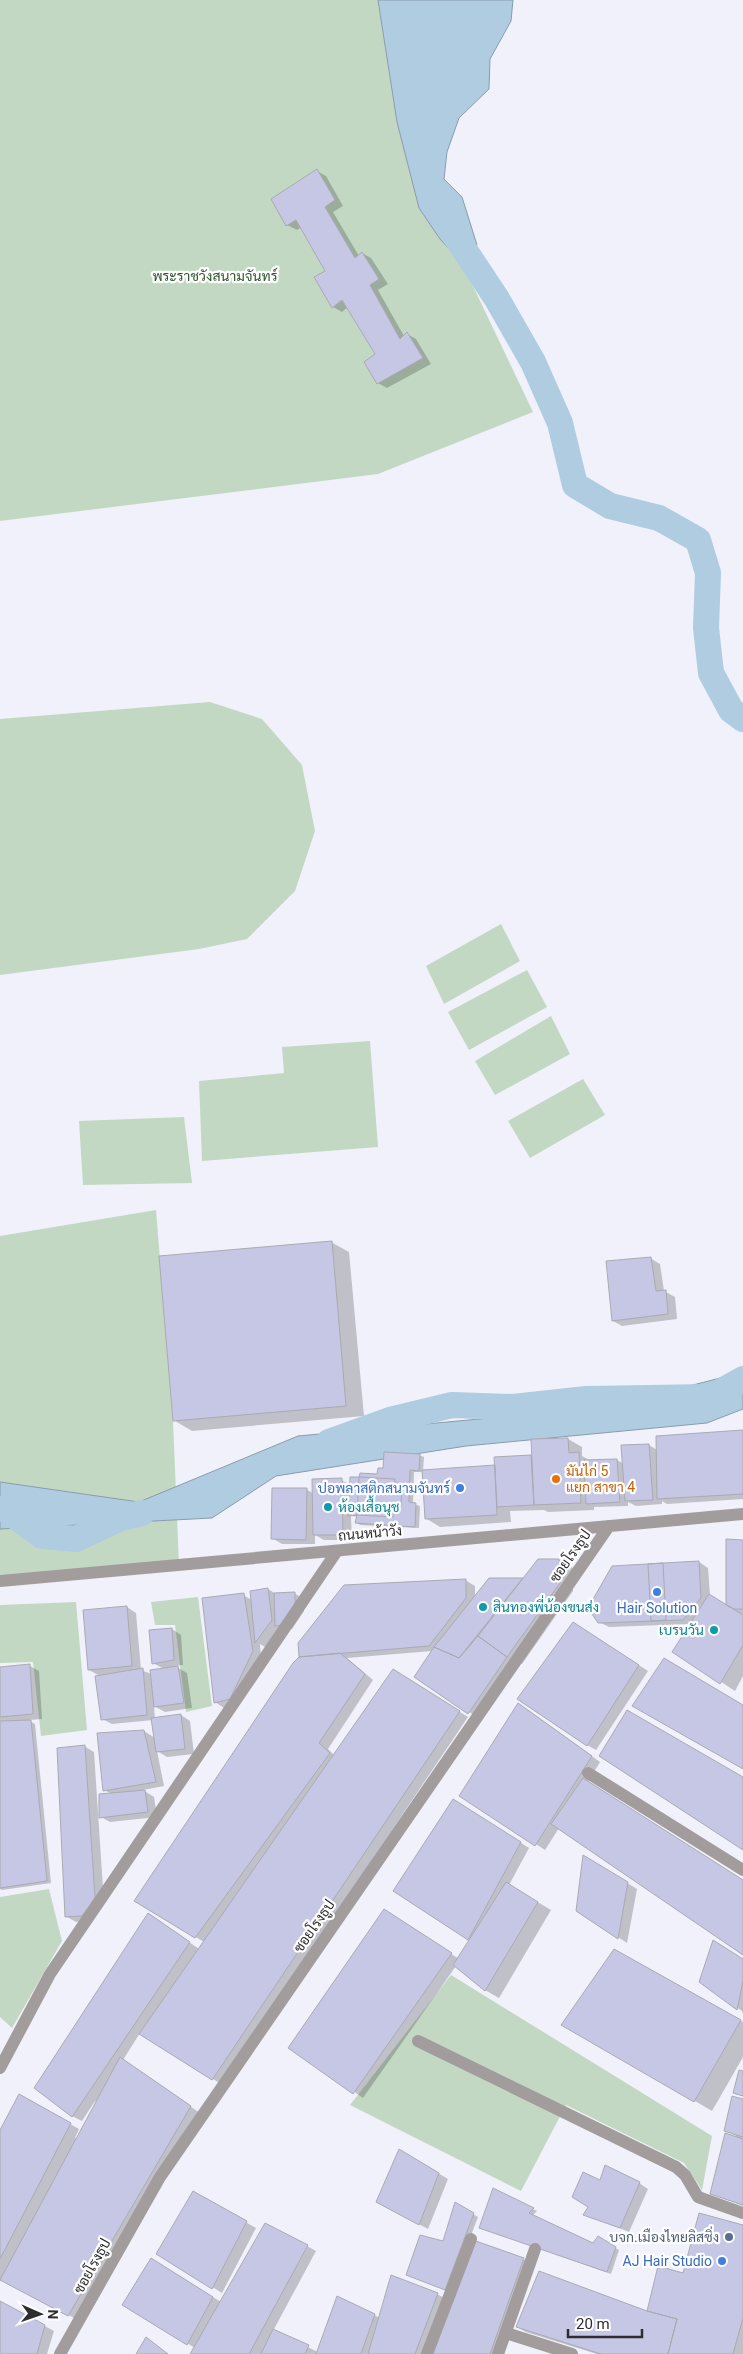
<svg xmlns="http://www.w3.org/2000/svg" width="743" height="2354" viewBox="0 0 743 2354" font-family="Roboto,Sarabun,sans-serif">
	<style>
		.green { fill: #c3d8c3 }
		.water { fill: #b0cce1; stroke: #899cac }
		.shadow { fill: #0003 }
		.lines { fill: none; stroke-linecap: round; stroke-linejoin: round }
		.canal { stroke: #b0cce1; stroke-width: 26 }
		.building { fill: #c6c7e5; stroke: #a9aab2 }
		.minor { stroke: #a29d9c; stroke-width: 12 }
		.food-dot { fill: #e8710a; stroke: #fff; stroke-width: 2 }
		.shop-dot { fill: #3f7fe0; stroke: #fff; stroke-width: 2 }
		.culture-dot { fill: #0f9aa8; stroke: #fff; stroke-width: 2 }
		.service-dot { fill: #5c6f8a; stroke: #fff; stroke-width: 2 }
		.labels { text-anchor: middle; stroke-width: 4.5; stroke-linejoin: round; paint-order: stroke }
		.park-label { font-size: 14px; fill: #2f5330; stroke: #fff }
		.food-label { font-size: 14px; fill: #c56008; stroke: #fff; text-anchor: start }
		.shop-label { font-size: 14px; fill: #366cbe; stroke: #fff; text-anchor: end }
		.culture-label { font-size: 14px; fill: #0d838f; stroke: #fff; text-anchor: start }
		.street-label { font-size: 14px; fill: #2d2d30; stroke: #fff }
		.service-label { font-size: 14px; fill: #4e5e75; stroke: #fff; text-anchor: end }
	</style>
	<rect width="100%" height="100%" fill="#f0f1fa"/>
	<path class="green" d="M0 0H378L397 122 408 161 440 239 462 263 533 412 378 474 0 521Z
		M210 702 262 719 302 765 315 831 295 891 247 939 199 949 0 975V719Z
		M501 924 520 961 444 1004 426 966Z
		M527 970 547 1007 469 1050 448 1012Z
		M551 1016 570 1054 495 1095 475 1061Z
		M370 1041 378 1147 202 1161 199 1081 284 1073 282 1047Z
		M583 1079 605 1115 530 1158 508 1121Z
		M184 1117 192 1183 83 1185 79 1121Z
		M156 1210 173 1421 179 1565 0 1583V1236Z
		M198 1597 212 1706 186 1712 175 1625H155L151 1602Z
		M76 1602 87 1730 41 1736 33 1662 0 1663V1605Z
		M49 1889 62 1941 12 2028 0 2017V1897Z
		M451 1975 712 2136 702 2190 684 2163 566 2105 521 2191 350 2105Z"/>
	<path class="water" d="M378 0H513L511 21 490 59 489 89 459 118 447 152 444 179 462 197 477 245 462 263 440 239 419 208 397 122Z
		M743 1366V1409L707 1423 466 1446 276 1476 212 1518 0 1529V1482L139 1502 298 1436 607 1407 732 1375Z"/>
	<path class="shadow" d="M317 171 326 176 343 206 333 212 359 256 362 253 371 258 388 284 378 290 404 336 407 334 416 339 431 364 387 388 378 383 377 354 348 307 342 312 333 307 327 271 302 227 297 230 287 225Z
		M331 1242 349 1252 364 1416 192 1431 175 1421Z
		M650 1258 660 1264 664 1291 675 1297 677 1319 622 1326 613 1321Z
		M743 1431V1499L667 1504 662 1501V1504L636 1506 628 1502V1506L594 1507V1510L548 1512 544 1510 510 1511 511 1522 440 1527 427 1519 424 1472H414L413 1504 420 1506 419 1528 360 1525 356 1522 358 1517 351 1516 352 1540H324L315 1535V1544H282L272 1538 306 1489 314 1494 341 1480 351 1485 378 1475 384 1469 419 1455 424 1457 423 1471 496 1466 533 1458 568 1439 582 1447V1456L591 1461 617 1460 624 1464 649 1445 657 1450Z
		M743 1541V1614H740L743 1616V1676L735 1691 674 1651 691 1624 609 1627 599 1622 699 1562 708 1568 710 1596 727 1606Z
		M559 1560 573 1568V1591L522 1664 517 1661 478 1718 416 1676 432 1651 347 1658 373 1680 328 1749 334 1755 402 1676 468 1717 221 2084 140 2033 123 2060 200 2113 78 2320 1 2280 0 2282V2133L20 2096 79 2129 75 2138 77 2139 97 2102 95 2101 82 2121 72 2116 149 1914 199 1949 204 1942 136 1901 294 1664 465 1580 475 1586V1598L490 1579H523Z
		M268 1589 276 1594 294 1593 304 1599V1611L292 1629 285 1631 265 1647 260 1644 261 1657 224 1708 215 1702 243 1595 252 1600Z
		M127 1607 136 1613 141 1670 151 1674 164 1669 153 1663 172 1629 181 1635 183 1665 175 1666 187 1673 192 1708 165 1712 154 1706 155 1719 181 1715 190 1721 194 1754 167 1757 157 1751 164 1786 143 1790 154 1797 157 1817 110 1822 101 1817 112 1794 104 1790 144 1731 155 1738 153 1720 112 1724 102 1719 100 1676 89 1670Z
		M583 1629 648 1671 596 1750 587 1745Z
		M30 1666 39 1671 42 1719 28 1720 35 1724 51 1883 2 1890 0 1889V1668Z
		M528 1710 600 1762 588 1782 743 1881V1953L559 1828 545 1850 460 1795Z
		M84 1746 94 1752 104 1903 91 1921 76 1922 67 1917Z
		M462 1806 529 1848 509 1885 551 1910 499 1998 485 1990 456 1966 363 2098 290 2047 393 1916 459 1959 471 1940 395 1891Z
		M584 1857 637 1889 627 1943 577 1910Z
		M615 1951 743 2022V2057L712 2111 563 2024Z
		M743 1960V2014L742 2011 700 1982Z
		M743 2100V2206L711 2193 736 2136 726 2130Z
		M399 2150 448 2179 428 2229 386 2207Z
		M600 2182 639 2183 648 2189 629 2232 585 2214Z
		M494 2190 537 2211 532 2216 594 2245 599 2238 619 2250 611 2274 481 2228Z
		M194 2193 256 2228 222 2293 158 2253Z
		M456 2204 478 2217 450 2291 443 2242Z
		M743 2226V2354H597L526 2332 517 2327 648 2313 684 2275Z
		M307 2246 316 2251 273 2331 318 2352 374 2315 380 2318 437 2294 446 2299 426 2354H191L195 2348 124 2304 161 2265 221 2302Z
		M523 2259 533 2265 501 2354H433Z
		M0 2302 54 2331 47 2354H0Z"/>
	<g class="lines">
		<path class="canal" d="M451 224 456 237 497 299 533 362 560 423 575 485 610 506 659 518 698 540 708 573 706 628 711 673 731 710 743 719
			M329 1442 390 1420 452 1405 513 1407 586 1399 711 1397 743 1379
			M0 1509H5L42 1536 76 1539 121 1518 142 1513"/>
	</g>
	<path class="building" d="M317 169 335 200 325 207 355 258 362 252 379 279 370 285 400 339 407 332 423 358 377 384 364 362 375 354 342 300 332 308 314 277 325 271 296 220 286 226 271 199Z
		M332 1241 346 1406 173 1421 159 1256Z
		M651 1257 656 1291 666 1290 668 1314 612 1321 606 1261Z
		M743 1430V1494L657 1499 656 1436Z
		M568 1438 569 1453 579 1452 581 1503 534 1505 531 1439Z
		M649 1444 653 1500 625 1501 621 1445Z
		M384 1452 420 1454 419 1471 410 1470 409 1502 416 1503 415 1527 355 1523 357 1515 348 1516 350 1477H359L360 1473 377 1474 378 1468H383Z
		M531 1455 534 1505 497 1507 494 1457Z
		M617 1459 620 1502 586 1504 584 1460Z
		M495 1465 497 1515 425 1519 422 1470Z
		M359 1477 395 1479V1483L402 1484 401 1505H393V1517L357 1515Z
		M342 1478 343 1535H313L312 1479Z
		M272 1488H307L306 1540 271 1539Z
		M726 1539 743 1540V1609H734L726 1605Z
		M538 1559H559L560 1583 507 1657 478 1636Z
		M699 1561 701 1598 683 1620 598 1623 588 1608 612 1566Z
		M663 1563 666 1620 651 1621 648 1564Z
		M489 1578H523L459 1658 434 1647Z
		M466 1579V1598L429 1646 299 1657 298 1643 344 1585Z
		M268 1588 272 1620 255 1643 250 1591Z
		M295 1592V1605L283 1625 275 1626 274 1593Z
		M244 1593 253 1651 230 1699 214 1703 202 1598Z
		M709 1594 743 1615V1645L720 1684 672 1652Z
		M127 1606 132 1666 88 1670 83 1610Z
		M573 1622 639 1665 587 1746 517 1699Z
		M172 1628 174 1660 152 1664 149 1630Z
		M478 1636 507 1657 468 1714 414 1677 434 1647 459 1658Z
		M340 1653 365 1674 319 1743 330 1753 195 1938 134 1901 293 1663 299 1657Z
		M664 1658 743 1705V1769L632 1706Z
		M30 1664 33 1714 0 1717V1667Z
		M178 1666 184 1703 154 1707 150 1670Z
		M143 1668 147 1715 101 1720 95 1676Z
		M393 1669 460 1711 212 2080 139 2034Z
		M518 1703 592 1756 535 1846 459 1796Z
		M627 1710 743 1777V1850L599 1756Z
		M181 1714 185 1749 156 1752 151 1718Z
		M31 1720 47 1881 0 1888V1721Z
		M144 1730 156 1782 103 1791 97 1733Z
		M85 1745 95 1898 82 1916 65 1917 57 1748Z
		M583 1778 743 1880V1955L551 1824Z
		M145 1790 148 1812 99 1818V1794Z
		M453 1799 521 1842 468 1940 393 1891Z
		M583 1855 628 1882 618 1939 576 1911Z
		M506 1882 538 1902 485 1991 453 1965Z
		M384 1909 452 1953 353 2094 288 2048Z
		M148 1913 190 1942 72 2117 34 2088Z
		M713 1940 743 1959V1981L737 2010 699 1982Z
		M614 1949 741 2020 694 2102 561 2025Z
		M120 2057 191 2106 68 2316 0 2280Z
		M739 2070 743 2071V2096L733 2093Z
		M19 2094 71 2123 0 2259V2130Z
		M732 2096 743 2099V2137L724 2131Z
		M725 2133 743 2139V2205L710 2194Z
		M399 2149 439 2173 419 2225 376 2202Z
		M605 2165 640 2182 620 2228 583 2215 588 2207 572 2197 583 2172 600 2180Z
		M493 2188 534 2208 529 2213 593 2243 598 2236 616 2247 607 2272 479 2228Z
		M193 2191 247 2221 212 2289 156 2254Z
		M455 2202 474 2213 445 2290 406 2275 420 2235 443 2241Z
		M699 2213 743 2225V2318L733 2354H668L677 2319 647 2311 658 2266 683 2273Z
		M265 2223 308 2245 249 2354H190Z
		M473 2240 524 2258 490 2354H432Z
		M151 2258 213 2297 187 2345 122 2305Z
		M539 2271 647 2311 677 2319 668 2354H601L516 2327Z
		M391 2275 438 2293 415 2354H368Z
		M337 2296 375 2314 361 2354H316Z
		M0 2301 45 2325 37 2354H0Z
		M273 2329 309 2345 305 2354H261Z
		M146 2337 168 2354H136Z"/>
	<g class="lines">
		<path class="minor" d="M0 1581 743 1514
			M588 1773 743 1870
			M418 2041 676 2167 685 2175 698 2197 743 2213
			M0 2068 50 1974 337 1551
			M506 2333 572 2354
			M60 2354 160 2177 609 1526
			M427 2354 471 2239
			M498 2354 535 2249"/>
	</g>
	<circle class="food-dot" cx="556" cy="1479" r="5"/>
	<g class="shop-dot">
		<circle cx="460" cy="1488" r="5"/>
		<circle cx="657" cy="1592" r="5"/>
		<circle cx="722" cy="2261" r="5"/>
	</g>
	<g class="culture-dot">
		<circle cx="328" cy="1507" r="5"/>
		<circle cx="483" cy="1607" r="5"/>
		<circle cx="714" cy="1630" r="5"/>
	</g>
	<circle class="service-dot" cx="729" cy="2237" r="5"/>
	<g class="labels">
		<g class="park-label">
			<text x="215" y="281">พระราชวังสนามจันทร์</text>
		</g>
		<g class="food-label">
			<text x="566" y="1476">มันไก่ 5<tspan x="566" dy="16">แยก สาขา 4</tspan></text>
		</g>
		<g class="shop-label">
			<text x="450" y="1493">ปอพลาสติกสนามจันทร์</text>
			<text x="657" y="1613" text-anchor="middle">Hair Solution</text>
			<text x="712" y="2266">AJ Hair Studio</text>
		</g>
		<g class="culture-label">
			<text x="338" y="1512">ห้องเสื้อนุช</text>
			<text x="493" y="1612">สินทองพี่น้องขนส่ง</text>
			<text x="704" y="1635" text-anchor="end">เบรนวัน</text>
		</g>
		<g class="street-label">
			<text transform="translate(370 1533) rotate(-5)" y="5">ถนนหน้าวัง</text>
			<text transform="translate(570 1556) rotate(-55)" y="5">ซอยโรงธูป</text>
			<text transform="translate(314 1926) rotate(-55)" y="5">ซอยโรงธูป</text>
			<text transform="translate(92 2266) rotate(-61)" y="5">ซอยโรงธูป</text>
		</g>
		<g class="service-label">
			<text x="719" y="2242">บจก.เมืองไทยลิสชิ่ง</text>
		</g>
	</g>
	<g transform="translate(40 2314) rotate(92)" stroke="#ffffff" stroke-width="4" paint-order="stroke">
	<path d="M0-4L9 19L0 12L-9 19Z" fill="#2d2d30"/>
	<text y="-8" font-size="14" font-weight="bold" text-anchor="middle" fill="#2d2d30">N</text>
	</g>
	<path d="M568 2329v8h74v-8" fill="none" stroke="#2d2d30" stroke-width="2.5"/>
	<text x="576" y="2329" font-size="15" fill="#2d2d30" stroke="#ffffff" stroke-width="4" paint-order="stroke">20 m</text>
</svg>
